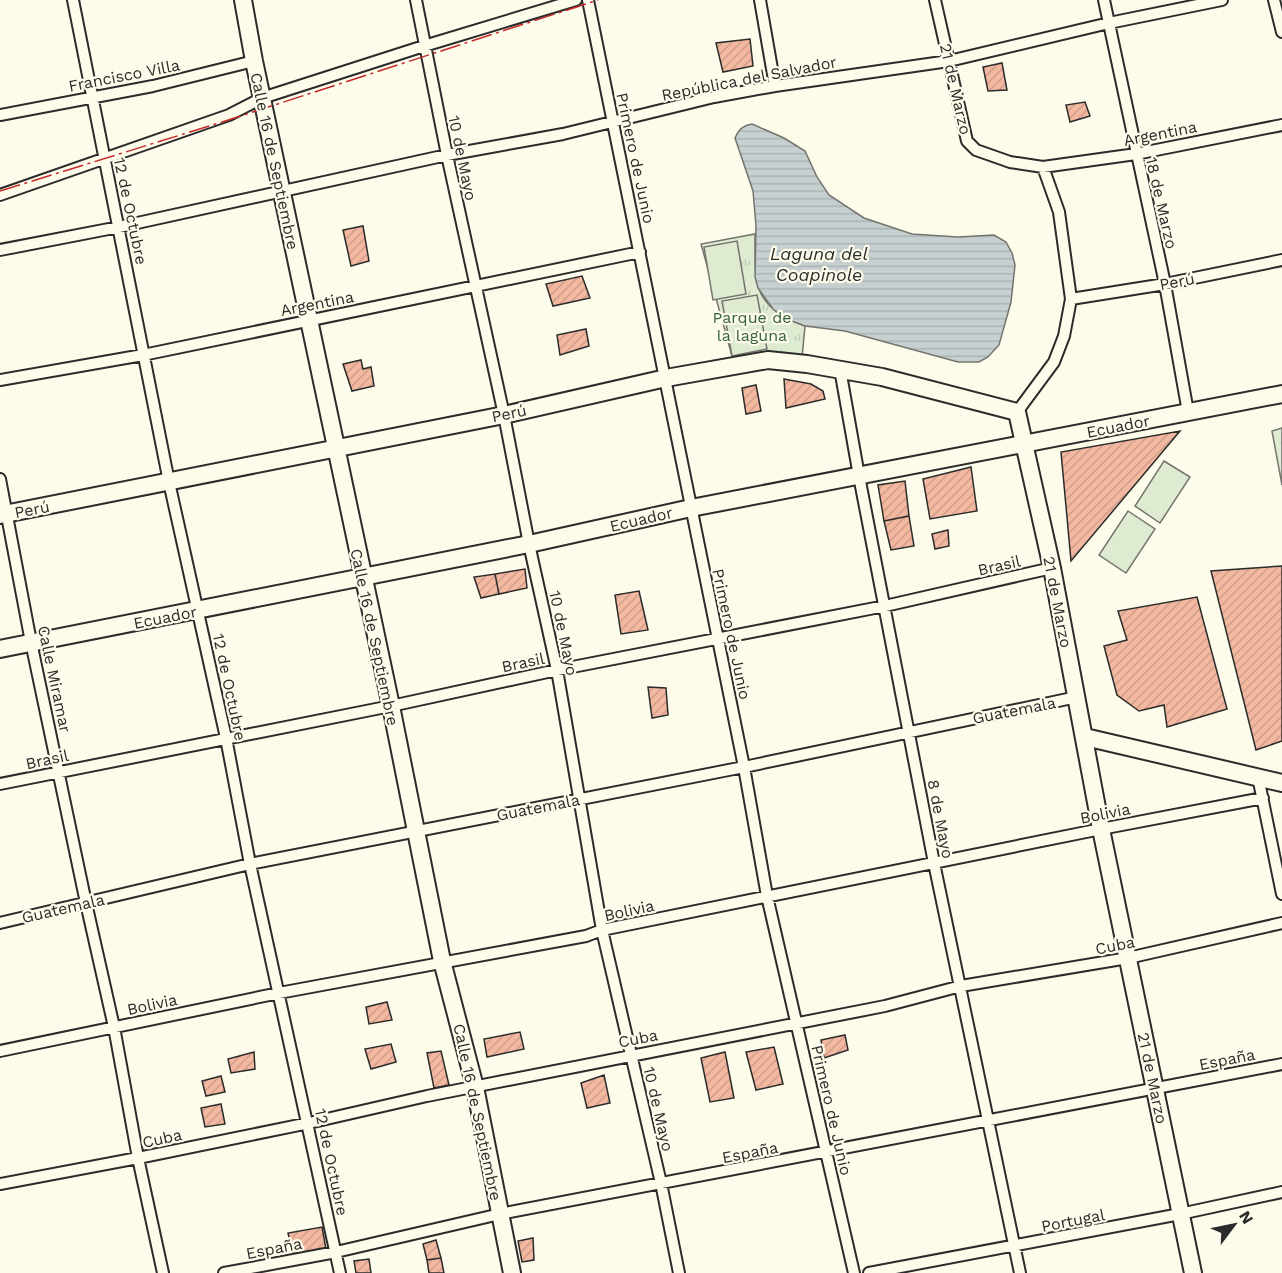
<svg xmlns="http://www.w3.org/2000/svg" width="1282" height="1273" viewBox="0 0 1282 1273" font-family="'Work Sans',sans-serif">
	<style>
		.park { fill: url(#park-tufts); stroke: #74746e; stroke-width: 1.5 }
		.pitch { fill: #deebd1; stroke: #74746e; stroke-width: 1.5 }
		.water { fill: url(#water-rules); stroke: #74746e; stroke-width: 1.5 }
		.building { fill: url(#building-hatch); stroke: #2b2b2b; stroke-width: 1.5 }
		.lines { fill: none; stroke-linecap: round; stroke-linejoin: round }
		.street-casing { stroke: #2b2b2b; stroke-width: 14 }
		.secondary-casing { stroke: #2b2b2b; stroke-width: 20 }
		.street { stroke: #fdfbea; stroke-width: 10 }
		.secondary { stroke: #fdfbea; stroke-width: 16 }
		.power { stroke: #c62828; stroke-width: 1.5; stroke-dasharray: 21 4.5 3 4.5; stroke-linecap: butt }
		.labels { text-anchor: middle; stroke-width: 4.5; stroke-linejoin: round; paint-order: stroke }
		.street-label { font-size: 16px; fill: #2b2b2b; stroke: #fdfbea }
		.park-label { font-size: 16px; fill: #34623c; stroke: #fdfbea }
		.water-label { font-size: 18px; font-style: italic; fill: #2b2b2b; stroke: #fdfbea }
	</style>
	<defs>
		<pattern id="park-tufts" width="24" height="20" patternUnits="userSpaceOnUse" patternTransform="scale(1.5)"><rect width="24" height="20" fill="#deebd1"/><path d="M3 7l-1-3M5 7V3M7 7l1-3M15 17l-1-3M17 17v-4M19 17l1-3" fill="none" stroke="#bfcab4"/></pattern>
		<pattern id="water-rules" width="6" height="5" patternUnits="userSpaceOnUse" patternTransform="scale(1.5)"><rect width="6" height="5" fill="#c7d0d0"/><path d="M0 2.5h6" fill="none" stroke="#abb3b3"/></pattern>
		<pattern id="building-hatch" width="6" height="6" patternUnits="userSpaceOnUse" patternTransform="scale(1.5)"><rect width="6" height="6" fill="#f2b8a0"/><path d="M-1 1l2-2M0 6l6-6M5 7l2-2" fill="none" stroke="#d09e8a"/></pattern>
	</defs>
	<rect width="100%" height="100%" fill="#fdfbea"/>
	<path class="park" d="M755 234C755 285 752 306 805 326L802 358 771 353 732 356 701 244Z
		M1282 428V485L1272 431Z"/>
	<path class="pitch" d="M737 241 746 294 713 300 704 247Z
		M757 295 767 349 732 356 722 301Z
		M1164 461 1190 477 1160 523 1135 506Z
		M1128 511 1155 529 1126 573 1099 555Z"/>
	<path class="water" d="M752 124 784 138 805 151 817 177 829 195 864 218 912 234 958 237 994 235 1006 242 1012 253 1015 265 1011 302 999 345 988 357 979 362H958L845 331 805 326 784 318 773 309 758 288 755 277 756 226 753 191 735 138C738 130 744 125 752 124Z"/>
	<path class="building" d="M750 39 753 66 723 72 716 43Z
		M1002 63 1007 90 988 91 983 67Z
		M1085 102 1090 116 1070 122 1066 105Z
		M363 226 369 261 351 266 343 230Z
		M582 276 590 298 553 306 546 284Z
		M586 329 589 346 560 355 557 335Z
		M361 360 363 369 371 367 374 386 352 391 343 364Z
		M784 379 811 384 823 391 825 399 786 408Z
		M756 385 761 411 746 414 742 388Z
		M1180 431 1071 561 1061 452Z
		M971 467 977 511 930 519 923 479Z
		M905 481 909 516 884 521 878 485Z
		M909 516 914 546 891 550 884 521Z
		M948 530 949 546 935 549 932 534Z
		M1282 566V741L1256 750 1211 571Z
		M525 569 527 588 499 594 495 574Z
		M495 574 499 594 481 598 474 577Z
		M639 591 648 630 621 634 615 595Z
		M1197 597 1227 709 1167 727 1164 705 1139 711 1117 695 1104 646 1127 640 1118 611Z
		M648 687 666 688 668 715 652 718Z
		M387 1002 392 1020 369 1024 366 1007Z
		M520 1032 524 1049 487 1057 484 1039Z
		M845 1035 848 1050 824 1058 821 1040Z
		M391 1044 396 1062 371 1069 365 1049Z
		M774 1047 783 1084 756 1090 746 1052Z
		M441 1051 449 1085 434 1088 427 1053Z
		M254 1052 255 1069 231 1073 228 1059Z
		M725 1052 734 1098 710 1102 701 1058Z
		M604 1075 610 1103 587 1108 581 1083Z
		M221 1076 225 1092 206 1096 202 1081Z
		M221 1104 225 1124 205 1127 201 1108Z
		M322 1227 326 1249 293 1254 288 1233Z
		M533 1238 534 1260 522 1262 518 1241Z
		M436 1240 441 1258 427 1260 423 1244Z
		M441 1258 444 1273H429L427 1260Z
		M369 1259 371 1273H356L354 1261Z"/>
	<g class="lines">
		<g class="street-casing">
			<path id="street" d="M73 0 169 482 226 738 250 864 340 1273
				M416 0 447 155 504 415 529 544 557 670 602 930 661 1183 679 1273
				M588 0 744 767 767 896 854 1273
				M760 0 775 86
				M935 0 967 141 976 150 1010 162 1043 167 1136 154 1282 125
				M1104 0 1165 284 1188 412
				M1274 0 1282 32
				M0 115 153 86 254 61
				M0 195 229 115 262 98 424 46 576 0
				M0 250 119 227 447 155 563 134 714 97 775 86 949 61 1109 23 1222 0
				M1071 299 1165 284 1282 260
				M840 369 859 476 934 863 1020 1273
				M0 380 143 355 640 252
				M1017 412 1054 362 1064 336 1071 299 1059 212 1043 167
				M0 479 31 642 86 903 114 1027 138 1158 163 1273
				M1258 777 1282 894
				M0 784 391 706 557 670 885 606 1052 568
				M0 923 250 864 744 767 1077 697
				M0 1051 279 993 586 936 602 930 1101 829 1263 798
				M0 1184 138 1158 309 1123 427 1096 885 1006 961 986 1128 958 1282 923
				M224 1273 336 1252 500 1214 1282 1064
				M869 1273 1180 1214 1282 1192"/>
		</g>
		<g class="secondary-casing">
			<path id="secondary" d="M243 0 254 61 391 706 442 961 475 1087 512 1273
				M0 515 504 415 666 378 768 360 807 364 882 377 1017 412 1052 568 1101 829 1193 1273
				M0 649 529 544 691 508 1282 394
				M1085 737 1282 783"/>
		</g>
		<use href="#street" class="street"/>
		<use href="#secondary" class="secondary"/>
		<path class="power" d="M0 191 219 123 598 0"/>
	</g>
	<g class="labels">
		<g class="street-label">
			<text transform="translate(124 75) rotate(-11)" y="6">Francisco Villa</text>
			<text transform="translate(749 78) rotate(-11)" y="6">República del Salvador</text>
			<text transform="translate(956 89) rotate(77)" y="6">21 de Marzo</text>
			<text transform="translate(1160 133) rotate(-11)" y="6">Argentina</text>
			<text transform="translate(463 158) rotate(78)" y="6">10 de Mayo</text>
			<text transform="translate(636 158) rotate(78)" y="6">Primero de Junio</text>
			<text transform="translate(275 161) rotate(78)" y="6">Calle 16 de Septiembre</text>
			<text transform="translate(1162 203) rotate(77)" y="6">18 de Marzo</text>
			<text transform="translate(131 211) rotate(78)" y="6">12 de Octubre</text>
			<text transform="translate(1177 281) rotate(-11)" y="6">Perú</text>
			<text transform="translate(317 303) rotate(-11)" y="6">Argentina</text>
			<text transform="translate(509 413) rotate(-12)" y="6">Perú</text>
			<text transform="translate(1118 426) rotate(-11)" y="6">Ecuador</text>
			<text transform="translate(32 509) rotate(-11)" y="6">Perú</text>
			<text transform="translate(641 519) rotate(-13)" y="6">Ecuador</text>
			<text transform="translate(999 565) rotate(-13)" y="6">Brasil</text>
			<text transform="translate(1058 602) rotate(79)" y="6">21 de Marzo</text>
			<text transform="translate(165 617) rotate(-11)" y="6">Ecuador</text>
			<text transform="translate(564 633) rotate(78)" y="6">10 de Mayo</text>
			<text transform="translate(732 634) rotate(78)" y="6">Primero de Junio</text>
			<text transform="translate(375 637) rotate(78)" y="6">Calle 16 de Septiembre</text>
			<text transform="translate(523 662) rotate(-12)" y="6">Brasil</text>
			<text transform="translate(55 679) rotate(78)" y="6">Calle Miramar</text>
			<text transform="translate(230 687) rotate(78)" y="6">12 de Octubre</text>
			<text transform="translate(1014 710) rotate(-11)" y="6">Guatemala</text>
			<text transform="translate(47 759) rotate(-12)" y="6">Brasil</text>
			<text transform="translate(538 807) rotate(-11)" y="6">Guatemala</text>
			<text transform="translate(1105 813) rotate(-11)" y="6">Bolivia</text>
			<text transform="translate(941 819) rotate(79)" y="6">8 de Mayo</text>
			<text transform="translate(63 908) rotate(-13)" y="6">Guatemala</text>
			<text transform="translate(629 910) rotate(-12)" y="6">Bolivia</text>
			<text transform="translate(1115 945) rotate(-11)" y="6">Cuba</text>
			<text transform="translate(152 1004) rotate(-12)" y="6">Bolivia</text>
			<text transform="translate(638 1038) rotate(-11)" y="6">Cuba</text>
			<text transform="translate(1227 1059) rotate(-11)" y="6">España</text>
			<text transform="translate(1153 1078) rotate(78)" y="6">21 de Marzo</text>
			<text transform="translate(659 1109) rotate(77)" y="6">10 de Mayo</text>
			<text transform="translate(832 1110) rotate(77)" y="6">Primero de Junio</text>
			<text transform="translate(478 1112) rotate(78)" y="6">Calle 16 de Septiembre</text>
			<text transform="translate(162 1138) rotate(-12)" y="6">Cuba</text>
			<text transform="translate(750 1152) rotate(-11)" y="6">España</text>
			<text transform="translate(332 1162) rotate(78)" y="6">12 de Octubre</text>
			<text transform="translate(1073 1220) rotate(-11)" y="6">Portugal</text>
			<text transform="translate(274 1248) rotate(-11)" y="6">España</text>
		</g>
		<g class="park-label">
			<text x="752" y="323">Parque de<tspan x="752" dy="18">la laguna</tspan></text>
		</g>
		<g class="water-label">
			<text x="819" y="260">Laguna del<tspan x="819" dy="21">Coapinole</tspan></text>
		</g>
	</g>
	<g transform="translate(1234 1225) rotate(58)" stroke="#fdfbea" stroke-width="4.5" paint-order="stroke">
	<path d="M0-4.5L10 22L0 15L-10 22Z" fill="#2b2b2b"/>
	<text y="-9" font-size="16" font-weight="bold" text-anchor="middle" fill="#2b2b2b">N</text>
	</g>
</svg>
